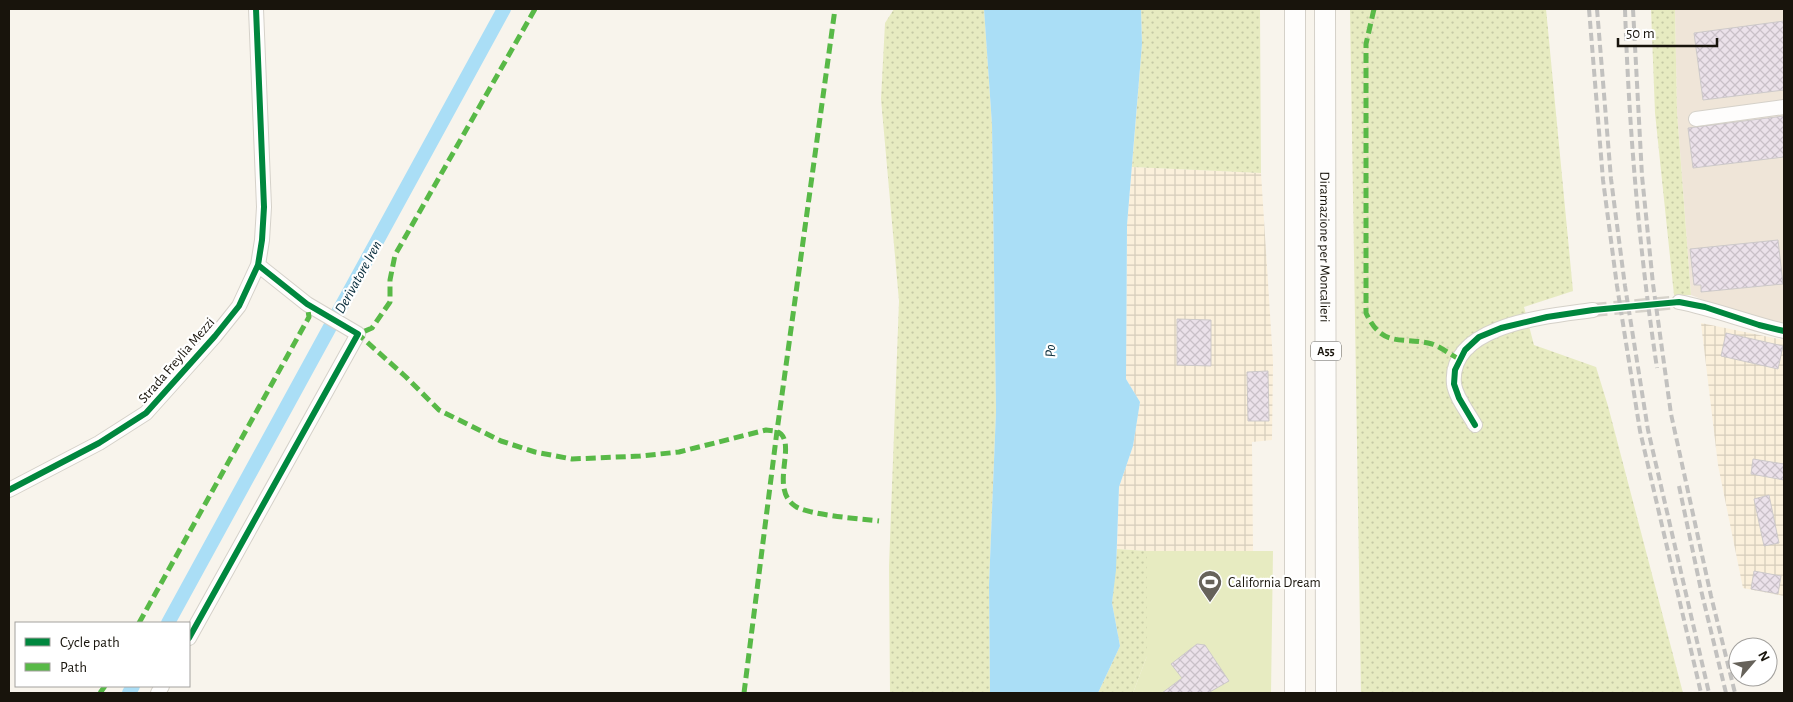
<svg xmlns="http://www.w3.org/2000/svg" width="1793" height="702" viewBox="0 0 1793 702" font-family="'Alegreya Sans',sans-serif">
	<style>
		.commercial { fill: #efe5d8 }
		.industrial { fill: url(#industrial-grid) }
		.grass { fill: url(#grass-dots) }
		.pitch { fill: #e7ebc1 }
		.water { fill: #aadef6 }
		.lines { fill: none; stroke-linecap: round; stroke-linejoin: round }
		.canal { stroke: #aadef6; stroke-width: 14 }
		.building { fill: url(#building-cross-hatch); stroke: #cdc9c9 }
		.minor-tunnel { stroke: #d6d2ca; stroke-width: 14; stroke-dasharray: 14 7; stroke-linecap: butt }
		.minor-casing { stroke: #d5d1c9; stroke-width: 16 }
		.highway-casing { stroke: #d5d1c9; stroke-width: 22 }
		.minor { stroke: #fefdfc; stroke-width: 14 }
		.highway { stroke: #fefdfc; stroke-width: 20 }
		.rail { stroke: #c2c1bf; stroke-width: 4; stroke-dasharray: 8 4; stroke-linecap: butt }
		.quiet { stroke: #58b947; stroke-width: 5; stroke-dasharray: 10 5; stroke-linecap: butt }
		.cycleway-casing { stroke: #fff; stroke-width: 9 }
		.cycleway { stroke: #00873e; stroke-width: 6 }
		.labels { text-anchor: middle; stroke-width: 4.5; stroke-linejoin: round; paint-order: stroke }
		.shield { fill: #fff; stroke: #5d5a55; stroke-width: 1 }
		.shield-label { font-size: 12px; font-weight: bold; fill: #18140c }
		.street-label { font-size: 14px; fill: #18140c; stroke: #fff }
		.poi-label { font-size: 14px; fill: #18140c; stroke: #fff; text-anchor: start }
		.water-label { font-size: 15px; font-style: italic; fill: #0a2e3d; stroke: #fff }
	</style>
	<defs>
		<pattern id="industrial-grid" width="8" height="8" patternUnits="userSpaceOnUse" patternTransform="scale(1.25)"><rect width="8" height="8" fill="#fbf0db"/><path d="M0 4h8M4 0v8" fill="none" stroke="#d6cdbb"/></pattern>
		<pattern id="grass-dots" width="8" height="8" patternUnits="userSpaceOnUse" patternTransform="scale(1.25)"><rect width="8" height="8" fill="#e7ebc1"/><path d="M2 2h.1M6 6h.1" fill="none" stroke="#c5c9a5" stroke-width="1.8" stroke-linecap="round"/></pattern>
		<pattern id="building-cross-hatch" width="8" height="8" patternUnits="userSpaceOnUse" patternTransform="scale(1.25)"><rect width="8" height="8" fill="#ebe1ea"/><path d="M0 0l8 8M0 8l8-8" fill="none" stroke="#c9c0c8"/></pattern>
	</defs>
	<rect width="100%" height="100%" fill="#f8f4ec"/>
	<path class="commercial" d="M1675 9H1784V325L1747 317 1691 295 1677 112Z"/>
	<path class="industrial" d="M1132 167 1261 173 1273 361 1272 440 1252 442 1253 551H1147L1117 549 1119 487 1133 446 1140 402 1126 379 1127 225Z
		M1701 323 1784 340V596L1743 588 1718 465Z"/>
	<path class="grass" d="M894 9H984L992 125 996 411 989 585 990 693H890L889 566 899 301 881 99 885 23Z
		M1141 9H1260L1261 173 1132 167 1142 44Z
		M1350 9H1546L1573 291 1524 307 1534 345 1596 367 1608 406 1683 693H1361Z
		M1651 9H1675L1677 112 1691 295H1674L1655 113Z
		M1117 549 1147 551V656L1133 693H1098L1120 646 1112 603Z"/>
	<path class="pitch" d="M1147 551H1273L1271 693H1133L1147 656Z"/>
	<path class="water" d="M984 9H1141L1142 44 1127 225 1126 379 1140 402 1133 446 1119 487 1116 570 1112 603 1120 646 1098 693H990L989 585 996 411 992 125Z"/>
	<g class="lines">
		<path class="canal" d="M168 623 504 9
			M129 693 133 686"/>
	</g>
	<path class="building" d="M1784 21V90L1703 100 1694 33Z
		M1784 116V157L1693 168 1688 128Z
		M1778 240 1783 284 1701 292V285H1694L1690 249Z
		M1177 319 1211 320V366L1177 365Z
		M1726 333 1783 346 1778 369 1721 356Z
		M1268 371 1269 421H1248L1247 372Z
		M1753 459 1784 464V480L1751 474Z
		M1769 495 1779 543 1764 546 1754 499Z
		M1754 571 1781 576 1778 594 1751 589Z
		M1197 644 1205 645 1229 681 1208 693H1162L1182 678 1171 664Z"/>
	<g class="lines">
		<path class="minor-tunnel" d="M1593 310 1679 302"/>
		<g class="minor-casing">
			<path id="minor" d="M1696 119 1784 107
				M1679 302C1715 309 1749 323 1784 331
				M1475 425C1468 412 1456 398 1454 384 1448 323 1552 316 1593 310
				M9 490 99 443 146 413 215 336 239 306 258 265 262 240 264 207 256 9
				M189 638 358 334 307 304 258 265
				M158 693 162 686"/>
		</g>
		<g class="highway-casing">
			<g id="highway">
				<path id="s1" d="M1325 9 1326 693"/>
				<path d="M1295 693V9"/>
			</g>
		</g>
		<use href="#minor" class="minor"/>
		<use href="#highway" class="highway"/>
		<path class="rail" d="M1589 9 1603 180 1617 286 1640 431 1701 693
			M1597 9 1611 179 1625 286 1648 430 1709 693
			M1625 9C1629 129 1639 249 1657 368
			M1633 9 1642 176 1653 284 1671 414 1711 596 1735 693
			M1679 486 1701 590 1726 693"/>
		<path class="quiet" d="M535 9 395 255 390 280V302L372 328 358 334 406 377 439 410 501 441 535 452 572 459 640 456 679 452 766 430C771 431 777 430 781 434 795 448 770 489 795 506 807 515 862 519 879 521
			M1374 9 1366 44V313C1383 349 1401 336 1432 344 1441 347 1451 355 1459 359
			M139 623 309 317 307 304
			M100 693 105 686
			M744 693 777 431 835 9"/>
		<g class="cycleway-casing">
			<path id="cycleway" d="M1475 425 1459 398 1454 384 1455 370 1465 350 1479 337 1501 328 1547 317 1593 310 1679 302 1705 307 1759 325 1784 331
				M9 490 99 443 146 413 215 336 239 306 258 265 262 240 264 207 256 9
				M189 638 358 334 307 304 258 265"/>
		</g>
		<use href="#cycleway" class="cycleway"/>
	</g>
	<defs>
		<g id="stadium-pin" transform="scale(1.25)"><path d="M0 17L-7.5 6A9.5 9.5 0 1 1 7.5 6Z" fill="#66625a" stroke="#fff"/><path d="M0-5a6.5 5 0 1 0 0 10a6.5 5 0 1 0 0-10ZM-3.5-1.8h7v3.6h-7Z" fill="#fff"/></g>
	</defs>
	<g fill-rule="evenodd">
		<use href="#stadium-pin" x="1210" y="582"/>
	</g>
	<g class="labels">
		<rect class="shield" x="1311" y="341.5" width="30" height="19" rx="4"/>
		<g class="shield-label">
			<text x="1326" y="355">A55</text>
		</g>
		<g class="street-label">
			<text dy="5" stroke="none"><textPath href="#s1" startOffset="238">Diramazione per Moncalieri</textPath></text>
			<text transform="translate(176 360) rotate(-49)" y="5">Strada Freylia Mezzi</text>
		</g>
		<g class="poi-label">
			<text x="1228" y="587">California Dream</text>
		</g>
		<g class="water-label">
			<text transform="translate(358 277) rotate(-61)" y="5">Derivatore Iren</text>
			<text transform="translate(1050 351) rotate(-92)" y="5">Po</text>
		</g>
	</g>
	<rect width="1793" height="702" fill="none" stroke="#18140c" stroke-width="20"/>
	<rect x="15" y="622" width="175" height="65" fill="#ffffff" stroke="#a3a19e"/>
	<rect x="25" y="638" width="25" height="8" fill="#00873e" stroke="#a3a19e"/>
	<text x="60" y="647" font-size="15" fill="#18140c">Cycle path</text>
	<rect x="25" y="663" width="25" height="8" fill="#58b947" stroke="#a3a19e"/>
	<text x="60" y="672" font-size="15" fill="#18140c">Path</text>
	<g transform="translate(1753 662) rotate(62)"><circle r="24" fill="#ffffff" stroke="#a3a19e"/>
	<path d="M0-4L9 19L0 12L-9 19Z" fill="#66625a"/>
	<text y="-8" font-size="14" font-weight="bold" text-anchor="middle" fill="#18140c">N</text>
	</g>
	<path d="M1618 38v8h99v-8" fill="none" stroke="#18140c" stroke-width="2.5"/>
	<text x="1626" y="38" font-size="15" fill="#18140c" stroke="#ffffff" stroke-width="4" paint-order="stroke">50 m</text>
</svg>
